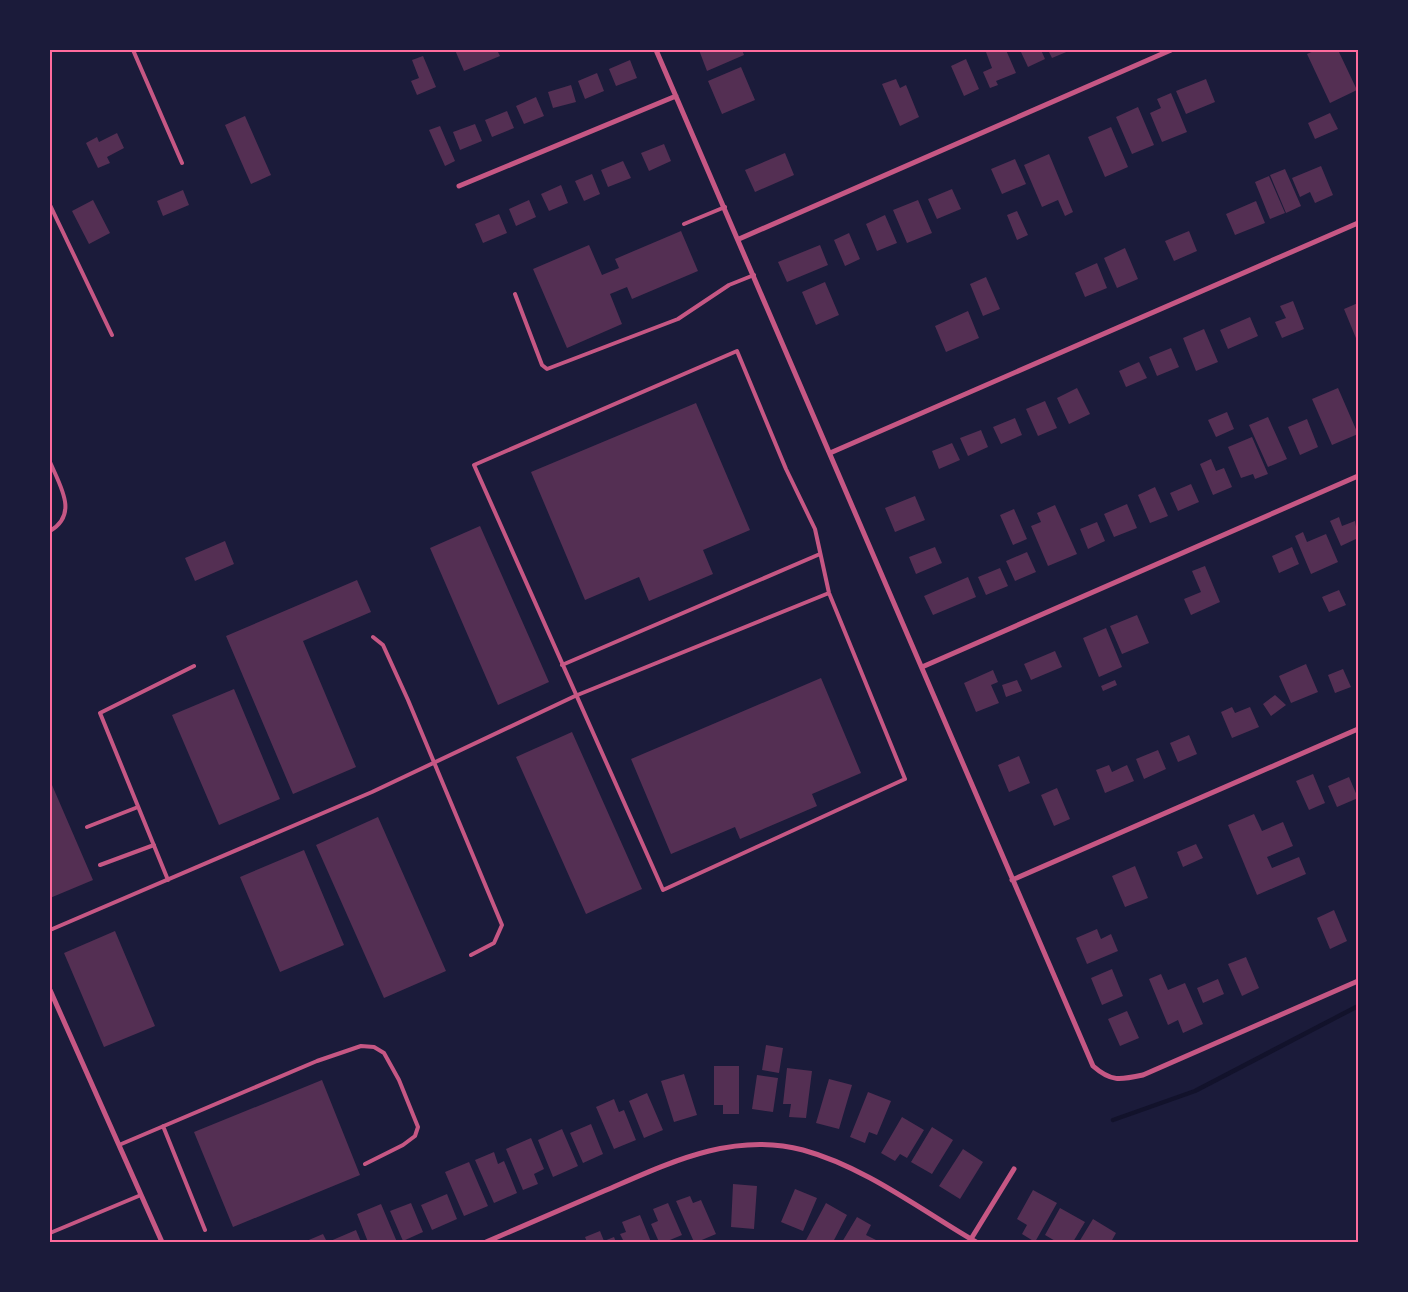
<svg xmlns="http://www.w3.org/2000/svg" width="1408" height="1292" viewBox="0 0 1408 1292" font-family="Barlow,sans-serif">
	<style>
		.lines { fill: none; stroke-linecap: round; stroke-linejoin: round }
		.stream { stroke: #12122b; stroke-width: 4.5 }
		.building { fill: #542f53 }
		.service { stroke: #c65784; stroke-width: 4 }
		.minor { stroke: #c65784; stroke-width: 5 }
		.neatline { fill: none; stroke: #ff6b9d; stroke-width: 2 }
	</style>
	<rect width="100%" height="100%" fill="#1b1b3a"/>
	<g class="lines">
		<path class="stream" d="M1113 1120 1195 1091 1358 1006"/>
	</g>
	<path class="building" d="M455 50H497L500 56 464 71Z
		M699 50H742L744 55 707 71Z
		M989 50H1006L1016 73 996 81 998 85 990 88 983 72 992 68 986 52Z
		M1020 50H1041L1045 59 1028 67Z
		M1048 50H1071L1052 58Z
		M1316 50H1338L1357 90 1330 103 1307 54Z
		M423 56 436 87 417 95 411 81 419 78 412 60Z
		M966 59 979 89 964 96 951 66Z
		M630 60 637 78 616 86 609 69Z
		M741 67 755 100 722 114 708 81Z
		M597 73 604 91 585 99 578 81Z
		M896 79 900 88 906 85 919 117 900 126 882 84Z
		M1206 79 1215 102 1186 114 1176 91Z
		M571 85 576 102 553 108 548 92Z
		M1171 93 1187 132 1162 142 1150 113 1161 108 1157 99Z
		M536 97 544 116 524 124 516 106Z
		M1138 107 1154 145 1132 154 1116 117Z
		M507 111 514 128 492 137 485 120Z
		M1330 113 1338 129 1315 139 1308 123Z
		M245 116 271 175 251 184 225 125Z
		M475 124 482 141 460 150 453 132Z
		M440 126 455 161 445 166 429 130Z
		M1111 127 1128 167 1105 177 1088 137Z
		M117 133 124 148 107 157 110 163 98 168 86 143 97 137 99 142Z
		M664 144 671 161 649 171 641 153Z
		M785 153 794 175 755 192 745 170Z
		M1049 154 1073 212 1065 216 1058 200 1042 207 1024 165Z
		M1015 159 1026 184 1002 194 991 169Z
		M623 161 631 178 608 187 601 170Z
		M1321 166 1333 195 1315 203 1310 192 1300 197 1292 178Z
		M1285 169 1301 206 1286 213 1270 175Z
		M592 174 600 194 584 201 575 181Z
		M1269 176 1285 213 1270 219 1255 182Z
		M561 185 568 203 549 211 541 194Z
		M952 189 961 209 937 219 928 199Z
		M183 190 189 205 163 216 157 201Z
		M93 200 110 233 89 244 72 211Z
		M529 200 536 217 516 226 509 209Z
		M918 200 932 233 907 243 893 210Z
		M1256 201 1265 223 1235 235 1226 214Z
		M1017 211 1028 235 1017 240 1007 215Z
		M499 214 507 233 483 243 475 224Z
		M885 215 897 243 877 251 866 224Z
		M681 231 698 271 632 299 627 287 610 294 622 324 567 348 533 269 589 245 602 275 619 268 615 259Z
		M1189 231 1197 251 1174 261 1165 241Z
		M849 233 860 259 845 266 834 240Z
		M820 245 828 265 787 282 778 262Z
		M1125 248 1138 279 1117 288 1104 258Z
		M1097 263 1107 288 1085 297 1075 273Z
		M986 277 1000 309 983 316 970 284Z
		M825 282 839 315 816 325 802 292Z
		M1293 301 1304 329 1282 338 1275 322 1286 318 1280 306Z
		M1358 303V343L1344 309Z
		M968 311 979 338 946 352 935 326Z
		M1250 317 1258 336 1228 349 1220 330Z
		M1204 329 1218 362 1196 371 1183 338Z
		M1171 348 1179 367 1157 376 1149 357Z
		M1139 362 1147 378 1126 387 1119 371Z
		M1077 388 1090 414 1069 424 1057 398Z
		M1338 388 1358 434 1332 445 1312 399Z
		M1045 401 1057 428 1038 436 1026 409Z
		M696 403 750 530 703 550 713 574 649 601 639 577 585 600 531 472Z
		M1227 412 1234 429 1216 437 1208 420Z
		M1268 417 1287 459 1268 467 1249 425Z
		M1015 418 1022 435 1001 444 993 427Z
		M1307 419 1318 447 1300 455 1288 427Z
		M981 430 988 447 968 456 960 438Z
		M1252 437 1268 474 1255 479 1253 474 1241 478 1228 447Z
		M952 443 960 460 939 469 932 451Z
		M1211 459 1216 471 1224 468 1232 487 1213 495 1200 464Z
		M1191 484 1199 502 1178 511 1170 493Z
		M1155 487 1168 516 1150 523 1138 495Z
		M915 496 925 520 895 532 885 508Z
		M1127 504 1137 528 1114 537 1104 514Z
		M1055 505 1077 554 1048 566 1031 526 1041 522 1037 513Z
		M1014 509 1027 539 1013 545 1000 515Z
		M1339 517 1342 526 1355 521 1358 538 1341 546 1330 521Z
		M1097 522 1105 541 1088 549 1080 529Z
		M480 526 549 682 498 705 430 548Z
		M1303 532 1307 542 1326 534 1338 562 1311 574 1295 536Z
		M225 541 234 564 195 581 185 558Z
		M935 547 942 563 916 574 909 557Z
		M1292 547 1299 564 1279 573 1272 556Z
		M1027 552 1036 572 1015 581 1006 561Z
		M1205 566 1220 602 1191 615 1184 599 1201 592 1192 571Z
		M1000 568 1008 586 986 595 978 577Z
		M968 577 976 597 933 615 924 596Z
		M357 580 371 612 303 641 356 767 293 794 226 636Z
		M1339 590 1346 605 1329 612 1322 597Z
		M1137 615 1149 643 1122 654 1110 626Z
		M1106 628 1122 667 1099 677 1083 638Z
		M1055 651 1062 667 1031 680 1024 664Z
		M1306 664 1318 692 1291 703 1279 676Z
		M1343 669 1351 687 1335 693 1328 675Z
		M993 670 998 682 991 685 999 703 976 712 964 683Z
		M821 678 861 773 812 794 817 806 740 839 735 827 671 854 631 759Z
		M1017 680 1022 691 1006 697 1002 685Z
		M1115 680 1117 685 1103 691 1101 686Z
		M234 689 280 799 219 825 172 715Z
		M1275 695 1286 705 1271 716 1263 704Z
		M1232 707 1235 713 1250 707 1259 727 1232 738 1221 712Z
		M572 732 642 889 586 914 516 757Z
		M1189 735 1197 754 1178 762 1170 743Z
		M1158 750 1166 769 1144 779 1136 759Z
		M1019 756 1030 783 1009 792 998 765Z
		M1109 765 1112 772 1127 765 1134 781 1105 793 1096 770Z
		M1313 774 1325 803 1309 810 1296 781Z
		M1349 777 1358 798 1337 807 1328 786Z
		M52 785 93 880 50 898V786Z
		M1057 788 1070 819 1054 826 1041 795Z
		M1254 814 1262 831 1283 822 1293 846 1267 857 1272 868 1299 857 1306 874 1257 895 1228 825Z
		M378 817 446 971 384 998 316 845Z
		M1196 844 1203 858 1183 867 1177 852Z
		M304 850 344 945 280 972 240 877Z
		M1135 866 1148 898 1125 907 1112 876Z
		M1334 910 1347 941 1330 949 1317 918Z
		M1097 929 1101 939 1111 934 1118 951 1087 964 1076 938Z
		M115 931 155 1026 104 1047 64 953Z
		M1246 957 1259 988 1242 996 1228 964Z
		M1112 969 1123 996 1102 1005 1091 978Z
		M1161 974 1168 990 1185 983 1203 1024 1183 1033 1178 1020 1168 1025 1149 979Z
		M1218 979 1224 994 1203 1003 1197 988Z
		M1127 1011 1139 1038 1120 1046 1108 1019Z
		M766 1045 783 1048 779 1073 762 1070Z
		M714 1066H739V1114H723V1105H714Z
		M787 1068 812 1071 806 1118 789 1117 791 1104H783Z
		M684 1074 697 1115 674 1122 661 1081Z
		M757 1075 778 1078 773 1112 752 1109Z
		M829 1079 852 1085 839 1129 816 1123Z
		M322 1080 360 1175 233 1227 194 1132Z
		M868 1092 891 1101 877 1135 869 1132 865 1143 850 1137Z
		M647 1093 663 1130 644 1138 629 1101Z
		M614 1099 619 1112 624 1110 636 1140 614 1149 596 1107Z
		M902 1117 924 1130 907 1158 900 1154 895 1161 881 1153Z
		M591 1124 603 1154 583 1163 570 1133Z
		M932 1127 953 1140 932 1174 911 1162Z
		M562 1129 578 1166 553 1177 538 1140Z
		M531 1138 544 1169 534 1174 538 1184 523 1190 506 1149Z
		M963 1149 983 1162 960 1199 939 1186Z
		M494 1152 498 1164 504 1161 517 1193 494 1203 475 1160Z
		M469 1162 488 1206 464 1216 445 1172Z
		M733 1184 757 1186 754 1229 731 1227Z
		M795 1189 817 1198 803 1231 781 1222Z
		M1033 1190 1057 1203 1035 1242 1022 1234 1027 1225 1017 1219Z
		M447 1194 457 1219 432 1230 421 1205Z
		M690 1196 693 1203 701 1200 716 1234 697 1242H694L676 1201Z
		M411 1203 423 1232 403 1241 390 1211Z
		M668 1203 682 1235 665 1242H659L651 1224 658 1221 653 1209Z
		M826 1203 847 1215 833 1242H805Z
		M381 1204 397 1242H368L357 1214Z
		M1060 1208 1085 1222 1073 1242H1057L1045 1235Z
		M640 1215 651 1242H624L620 1234 626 1232 622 1222Z
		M857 1217 871 1225 866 1235 876 1240 875 1242H842Z
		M1093 1219 1116 1233 1111 1242H1079Z
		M356 1230 361 1242H328Z
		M600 1231 604 1241 614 1237 616 1242H587L585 1237Z
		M323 1234 327 1242H304Z"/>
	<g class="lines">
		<path class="service" d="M133 50 182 163
			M50 205 112 335
			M684 224 725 207
			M515 294 542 365 547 369 678 319 729 285 754 275
			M737 351 786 469 815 529 829 593 905 779 663 890 474 465Z
			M50 462C60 486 79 514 50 531
			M373 637 383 645 408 700 502 925 494 943 471 955
			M562 665 820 554
			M87 827 138 807
			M100 865 154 845
			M168 880 100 713 194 666
			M50 930 372 792 575 696 829 593
			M163 1126 205 1230
			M119 1145 317 1061 361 1046 374 1047 384 1053 399 1080 418 1127 415 1136 403 1145 365 1164
			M50 1233 141 1195"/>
		<path class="minor" d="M656 50 1093 1066C1111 1082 1120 1080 1143 1075L1358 981
			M459 186 676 96
			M739 239 1171 50
			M830 453 1358 223
			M922 667 1358 476
			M1012 880 1358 729
			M50 990 162 1242
			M971 1239 1014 1169
			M486 1242C525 1225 564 1208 604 1191 667 1164 732 1131 803 1150 865 1167 921 1210 976 1242"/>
	</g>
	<rect width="1408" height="1292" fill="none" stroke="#1b1b3a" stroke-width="102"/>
	<rect x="51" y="51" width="1306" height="1190" class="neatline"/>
</svg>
